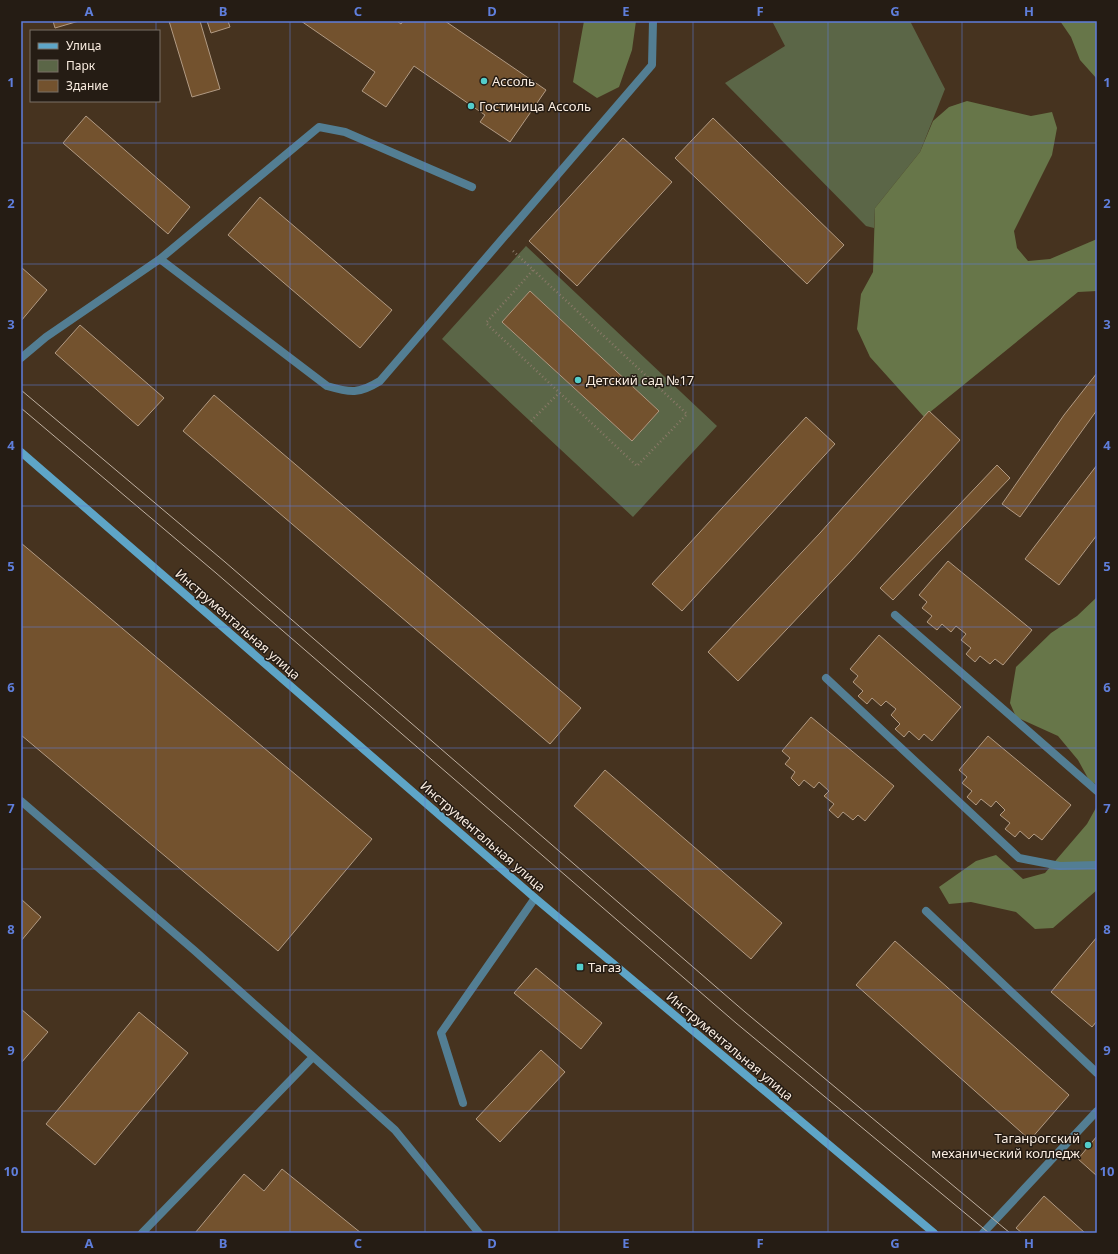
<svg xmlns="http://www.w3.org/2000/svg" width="1118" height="1254" viewBox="0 0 1118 1254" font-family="'Noto Sans',sans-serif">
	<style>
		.green { fill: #5b6647; fill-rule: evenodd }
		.forest { fill: #677649 }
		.building { fill: #73522e; stroke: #b19a83 }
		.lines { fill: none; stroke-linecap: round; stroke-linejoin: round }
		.path { stroke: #8a7968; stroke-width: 2.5; stroke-dasharray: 1 3; stroke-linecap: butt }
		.lane { stroke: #537e93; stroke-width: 8 }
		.secondary { stroke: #5ea5c7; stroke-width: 8 }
		.tram { stroke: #bfb0a1; stroke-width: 1 }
		.grid { fill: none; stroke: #5f7edb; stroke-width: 1; stroke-opacity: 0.55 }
		.poi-dot { fill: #53cdcb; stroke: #251c14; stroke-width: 1.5 }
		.labels { text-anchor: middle; stroke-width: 3; stroke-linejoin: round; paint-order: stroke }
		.poi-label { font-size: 13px; fill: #faede1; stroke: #251c14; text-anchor: start }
		.street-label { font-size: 13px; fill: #faede1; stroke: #251c14 }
		.neatline { fill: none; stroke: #5f7edb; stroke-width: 1.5 }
		.grid-label { font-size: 13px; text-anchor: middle; font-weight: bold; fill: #5f7edb }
	</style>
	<rect width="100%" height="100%" fill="#46331f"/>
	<path class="green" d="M772 21H910L945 89 920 152 875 208 874 228 866 226 725 83 785 46Z
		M526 246 717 426 633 517 442 339ZM530 291 659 411 632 441 502 322Z"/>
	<path class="forest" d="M584 21H636L632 50 619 87 597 98 573 82Z
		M1060 21H1096L1097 23V79L1080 60 1071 37Z
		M967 101 1031 116 1052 112 1057 128 1052 155 1014 231 1017 248 1028 261 1050 259 1097 239V291L1078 292 924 417 870 357 857 329 861 294 873 272 875 208 920 152 933 121 949 107Z
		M1097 597V785L1089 780 1078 760 1058 736 1016 717 1010 703 1016 667 1051 633 1077 616Z
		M1097 806V890L1053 928 1035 929 1016 912 971 902 949 904 939 887 976 861 996 855 1023 879 1045 873 1087 824Z"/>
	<path class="building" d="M53 21H79L55 28Z
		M169 21H200L220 89 192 97Z
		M207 21H228L230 27 211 33Z
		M301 21H397L401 24 403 21H445L546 90 510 142 480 122 485 115 414 66 386 107 362 91 375 72Z
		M86 116 190 207 168 234 63 143Z
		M713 118 844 245 807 284 675 158Z
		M623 138 672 182 577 286 529 241Z
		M260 197 392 310 360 348 228 235Z
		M21 267 47 290 21 321Z
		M530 291 659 411 632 441 502 322Z
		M80 325 164 398 138 426 55 353Z
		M1097 373V410L1020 517 1002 504 1064 415Z
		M214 395 581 708 550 744 183 431Z
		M929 411 960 440 851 561 738 681 708 652 820 533Z
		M806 417 835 444 682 611 652 584Z
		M997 465 1010 478 893 600 880 588Z
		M1097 465V535L1059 585 1025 559Z
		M21 543 372 839 278 951 21 735Z
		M948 561 1032 630 1003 665 995 659 990 664 980 656 975 662 966 654 971 648 961 640 966 634 956 626 951 632 942 624 937 630 927 622 932 616 922 608 927 602 919 595Z
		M879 635 961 707 932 741 924 734 919 740 909 731 904 737 895 729 900 724 891 715 896 709 886 701 881 706 872 698 867 704 858 696 863 691 853 682 858 676 850 669Z
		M811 717 894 786 865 821 858 815 853 820 843 812 838 818 829 810 834 804 824 796 829 791 819 782 814 788 804 780 799 786 791 778 795 772 785 764 790 758 782 751Z
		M988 736 1071 805 1042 840 1034 834 1029 839 1020 831 1015 837 1005 829 1010 823 1000 815 1005 810 996 801 991 807 981 799 976 805 967 797 972 791 962 783 967 777 959 770Z
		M605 770 782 923 751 959 574 806Z
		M21 899 41 917 21 941Z
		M1097 937V1021L1092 1027 1051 992Z
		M895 941 1069 1095 1030 1140 856 985Z
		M536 968 602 1023 581 1049 514 993Z
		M21 1009 48 1032 21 1063Z
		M139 1012 188 1053 95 1165 46 1124Z
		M541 1050 565 1072 500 1142 476 1119Z
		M1097 1136V1176L1078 1159Z
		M282 1169 361 1233H195L244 1174 264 1191Z
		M1044 1196 1085 1233H1022L1016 1228Z"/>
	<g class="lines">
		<path class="path" d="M513 251 687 414 637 466 486 323 533 270
			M531 421 559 393"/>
		<path class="lane" d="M160 259 327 386C351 393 359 394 380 381L652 65 653 21
			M21 358 46 337 160 259 319 127 345 132 472 187
			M895 615 1097 791
			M826 678 1019 858 1060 866 1097 865
			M21 801 195 951 395 1130 479 1233
			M926 911 1097 1073
			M463 1103 441 1033 535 898
			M142 1233 313 1057
			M983 1233 1097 1111"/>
		<path class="secondary" d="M21 452 535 898 934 1233"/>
		<path class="tram" d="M21 390 225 562 745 1012 1010 1233
			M21 408 216 573 736 1023 989 1233"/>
	</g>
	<path class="grid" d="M156 21V31M290 21V1233M425 21V1233M559 21V1233M693 21V1233M828 21V1233M962 21V1233M156 101V1233M21 143H1097M21 264H1097M21 385H1097M21 506H1097M21 627H1097M21 748H1097M21 869H1097M21 990H1097M21 1111H1097"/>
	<g class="poi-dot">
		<circle cx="484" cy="81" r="4"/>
		<circle cx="471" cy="106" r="4"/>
		<circle cx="578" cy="380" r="4"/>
		<rect x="576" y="963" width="8" height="8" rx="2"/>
		<circle cx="1088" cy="1145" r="4"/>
	</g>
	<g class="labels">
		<g class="poi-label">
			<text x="492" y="86">Ассоль</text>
			<text x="479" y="111">Гостиница Ассоль</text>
			<text x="586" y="385">Детский сад №17</text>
			<text x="588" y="972">Тагаз</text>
			<text x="1080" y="1143" text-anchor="end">Таганрогский<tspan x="1080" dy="15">механический колледж</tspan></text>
		</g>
		<g class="street-label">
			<text transform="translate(238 624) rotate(41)" y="5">Инструментальная улица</text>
			<text transform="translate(483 836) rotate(41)" y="5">Инструментальная улица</text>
			<text transform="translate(730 1046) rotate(40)" y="5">Инструментальная улица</text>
		</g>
	</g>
	<rect width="1118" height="1254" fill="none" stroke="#251c14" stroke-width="44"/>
	<rect x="30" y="30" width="130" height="72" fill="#251c14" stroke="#7a7066"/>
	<rect x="38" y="43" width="20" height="6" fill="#5ea5c7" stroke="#7a7066"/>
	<text x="66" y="50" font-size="12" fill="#faede1">Улица</text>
	<rect x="38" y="60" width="20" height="12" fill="#5b6647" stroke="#7a7066"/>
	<text x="66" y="70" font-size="12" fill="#faede1">Парк</text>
	<rect x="38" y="80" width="20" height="12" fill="#73522e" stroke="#7a7066"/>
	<text x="66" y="90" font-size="12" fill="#faede1">Здание</text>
	<rect x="22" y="22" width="1074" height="1210" class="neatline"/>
	<g class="grid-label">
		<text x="89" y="16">A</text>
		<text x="223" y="16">B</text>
		<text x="358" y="16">C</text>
		<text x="492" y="16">D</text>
		<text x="626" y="16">E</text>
		<text x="760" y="16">F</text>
		<text x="895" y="16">G</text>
		<text x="1029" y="16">H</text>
		<text x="11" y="87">1</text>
		<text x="1107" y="87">1</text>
		<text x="11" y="208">2</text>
		<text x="1107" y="208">2</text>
		<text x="11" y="329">3</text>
		<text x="1107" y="329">3</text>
		<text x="11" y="450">4</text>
		<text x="1107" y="450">4</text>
		<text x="11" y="571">5</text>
		<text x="1107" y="571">5</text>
		<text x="11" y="692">6</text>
		<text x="1107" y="692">6</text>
		<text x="11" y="813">7</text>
		<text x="1107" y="813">7</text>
		<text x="11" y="934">8</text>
		<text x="1107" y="934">8</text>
		<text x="11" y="1055">9</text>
		<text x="1107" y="1055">9</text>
		<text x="11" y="1176">10</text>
		<text x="1107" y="1176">10</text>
		<text x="89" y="1248">A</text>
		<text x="223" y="1248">B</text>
		<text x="358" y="1248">C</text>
		<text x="492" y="1248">D</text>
		<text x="626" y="1248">E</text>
		<text x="760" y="1248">F</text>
		<text x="895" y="1248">G</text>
		<text x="1029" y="1248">H</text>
	</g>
</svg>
